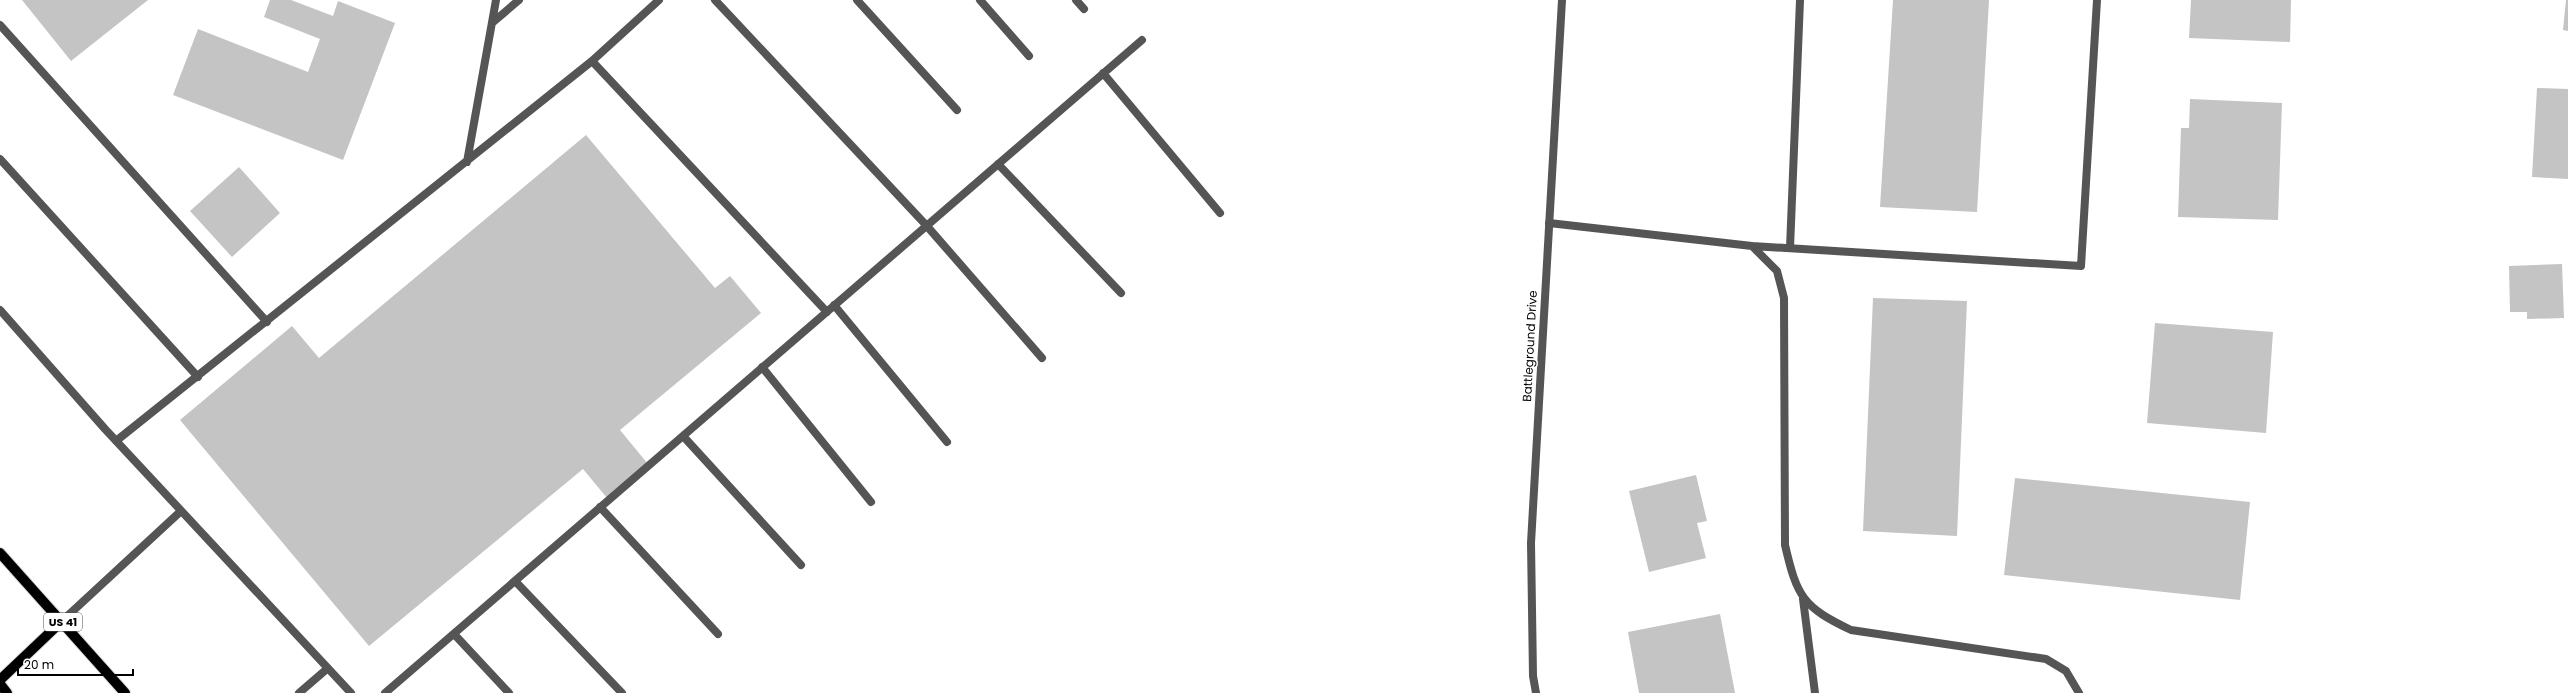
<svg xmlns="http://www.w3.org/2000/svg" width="2568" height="693" viewBox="0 0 2568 693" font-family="Poppins,sans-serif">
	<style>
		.building { fill: #c4c4c4 }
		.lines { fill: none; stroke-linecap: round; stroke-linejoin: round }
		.primary-casing { stroke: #dbdbdb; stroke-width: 12 }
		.service { stroke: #555; stroke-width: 8 }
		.minor { stroke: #555; stroke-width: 8 }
		.primary { stroke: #000; stroke-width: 10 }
		.labels { text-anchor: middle; stroke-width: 3; stroke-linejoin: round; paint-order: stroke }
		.shield { fill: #fff; stroke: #4c4c4c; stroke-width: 1 }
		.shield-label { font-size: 11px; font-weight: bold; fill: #000 }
		.street-label { font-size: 12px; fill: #000; stroke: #fff }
	</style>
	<rect width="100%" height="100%" fill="#fff"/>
	<path class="building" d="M22 0H148L71 61Z
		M270 0H291L333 16 338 1 395 23 343 160 173 95 198 29 308 72 320 39 264 17Z
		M1893 0H1989L1977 212 1880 207Z
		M2191 0H2291L2290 42 2189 38Z
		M2566 0H2568V31L2563 30Z
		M2537 88 2568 89V179L2532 177Z
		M2190 99 2282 103 2278 220 2178 217 2181 128H2189Z
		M586 135 715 288 730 276 761 313 620 430 648 464 607 498 583 469 369 646 180 420 292 326 319 358Z
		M239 167 280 213 232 257 190 211Z
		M2562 264 2564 318 2527 319V312H2510L2509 266Z
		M1873 298 1967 301 1957 536 1863 531Z
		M2155 323 2273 332 2266 433 2147 423Z
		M1696 475 1707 521 1697 523 1706 558 1649 572 1629 491Z
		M2015 478 2250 502 2240 600 2004 575Z
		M1720 614 1735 693H1639L1628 632Z"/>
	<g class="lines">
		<g class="primary-casing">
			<path id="primary" d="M0 553 125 693
				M0 680 62 621
				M0 684 7 693"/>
		</g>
		<path class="service" d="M715 0 926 225 1042 358
			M857 0 957 110
			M980 0 1029 56
			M1076 0 1084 9
			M492 23 519 0
			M0 25 267 322
			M592 61 659 0
			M1103 73 1220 213
			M0 159 198 377
			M467 162 496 0
			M998 164 1121 293
			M1549 223 1752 246 1777 271 1784 298 1785 545C1797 597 1803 607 1851 630L2046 659 2066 671 2079 693
			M1752 246 2081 266 2097 0
			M1790 248 1800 0
			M834 305 947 442
			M0 310 105 429 351 693
			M762 367 871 502
			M683 436 801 565
			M116 441 592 61 827 312
			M600 507 718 634
			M515 581 622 693
			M1803 599 1815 693
			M62 621 181 511
			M454 634 509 693
			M299 693 328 668
			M385 693 1142 40"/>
		<path class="minor" d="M1536 693 1533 676 1531 543 1562 0"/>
		<use href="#primary" class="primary"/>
	</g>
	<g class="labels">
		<rect class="shield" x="44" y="613" width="38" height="18" rx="3"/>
		<g class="shield-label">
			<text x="63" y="626">US 41</text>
		</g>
		<g class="street-label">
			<text transform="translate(1530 346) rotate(-87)" y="4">Battleground Drive</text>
		</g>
	</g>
	<path d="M18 669v6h115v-6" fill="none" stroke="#000000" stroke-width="2"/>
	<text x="24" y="669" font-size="12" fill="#000000" stroke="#ffffff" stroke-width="3" paint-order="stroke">20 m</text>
</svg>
